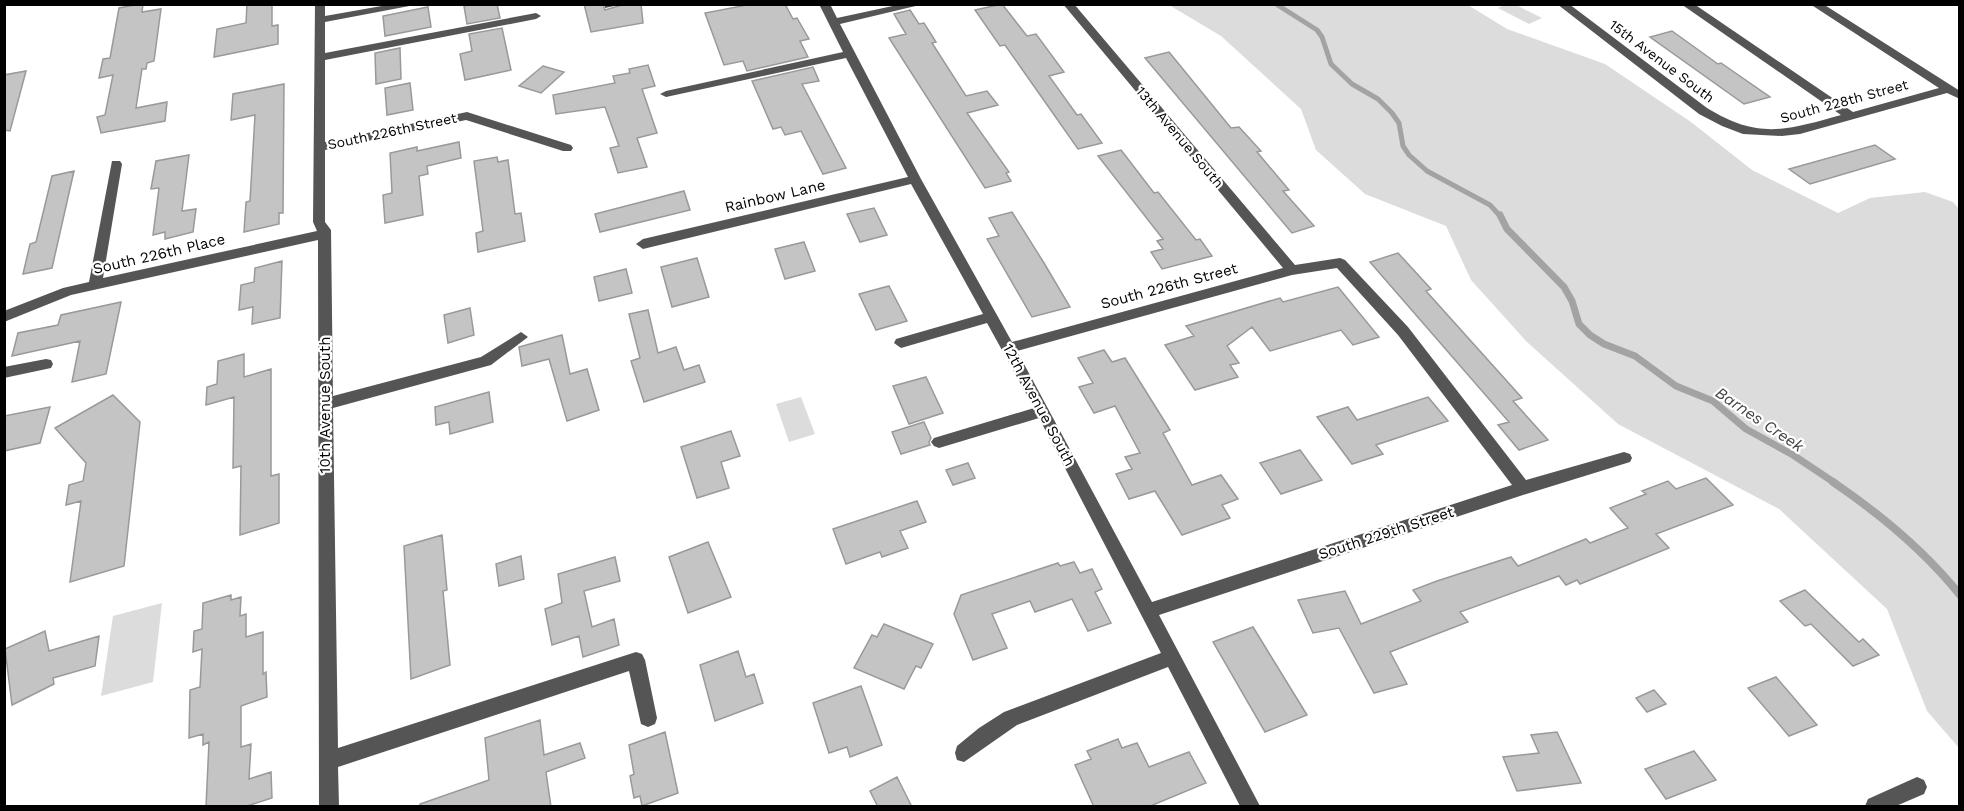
<svg xmlns="http://www.w3.org/2000/svg" width="1964" height="811" viewBox="0 0 1964 811" font-family="'Work Sans',sans-serif">
	<style>
		.green { fill: #dcdcdc }
		.lines { fill: none; stroke-linecap: round; stroke-linejoin: round }
		.stream-far2 { stroke: #a3a3a3; stroke-width: 5 }
		.stream-far1 { stroke: #a3a3a3; stroke-width: 7 }
		.stream { stroke: #a3a3a3; stroke-width: 8 }
		.building { fill: #c4c4c4; stroke: #999; stroke-width: 1.5 }
		.minor { fill: #555; fill-rule: evenodd }
		.labels { text-anchor: middle; stroke-width: 4.5; stroke-linejoin: round; paint-order: stroke }
		.far-street-label { font-size: 14px; fill: #000; stroke: #fff }
		.street-label { font-size: 15px; fill: #000; stroke: #fff }
		.water-label { font-size: 16px; font-style: italic; fill: #444; stroke: #fff }
	</style>
	<rect width="100%" height="100%" fill="#fff"/>
	<path class="green" d="M1169 5H1468L1507 29 1605 64 1691 122 1752 170 1838 213 1870 198 1925 192 1953 202 1960 210 1959 748 1927 711 1887 609 1779 509 1618 424 1527 342 1471 280 1446 226 1365 194 1316 150 1301 109 1221 36Z
		M1504 5H1516L1542 18 1529 24 1498 8Z
		M801 397 815 434 789 442 776 404Z
		M162 603 153 682 101 696 113 616Z"/>
	<g class="lines">
		<path class="stream-far2" d="M1276 4 1317 30 1322 37 1331 64 1352 84 1378 99 1392 113 1399 123 1403 146 1409 155 1427 171 1490 205 1501 217"/>
		<path class="stream-far1" d="M1500 215 1507 229 1564 287 1572 301 1579 324 1590 335 1604 344 1635 356 1676 386 1713 401 1746 429 1793 455 1835 483"/>
		<path class="stream" d="M1833 482C1880 514 1924 550 1960 595"/>
	</g>
	<path class="building" d="M140 4H143L142 12 161 9 154 61 147 63 146 69H142L136 108 167 102 165 121 101 133 97 117 105 115 113 75 99 78 103 59 110 58 119 8Z
		M247 4H272V26L278 25V44L214 57 217 29 246 23Z
		M474 4H497L500 18 467 24 464 6Z
		M584 4H603L605 10 625 4H641L643 23 591 32Z
		M752 4H785L793 19 797 18 809 39 800 41 808 57 747 71 743 61 724 65 705 13Z
		M1002 4 1027 36 1036 34 1064 72 1049 76 1077 115 1081 114 1102 143 1078 149 1005 45 1000 46 975 10Z
		M428 7 431 27 385 36 383 16Z
		M910 10 919 24 924 23 936 42 932 43 966 96 987 91 998 105 967 113 1009 172 1006 173 1011 181 985 188 889 38 906 34 894 14Z
		M502 28 511 70 465 80 460 54 472 51 469 34Z
		M1672 31 1718 64 1721 63 1770 97 1744 104 1650 37Z
		M400 48 401 79 376 84 375 53Z
		M1169 52 1231 128 1239 127 1261 151 1257 152 1289 190 1283 191 1314 226 1292 233 1145 58Z
		M648 65 655 86 642 89 657 133 637 138 647 167 618 173 610 148 619 146 605 107 556 114 553 95 615 83 613 76 630 73 629 69Z
		M543 66 564 72 541 93 519 86Z
		M813 67 819 81 802 84 846 168 823 174 801 131 785 135 781 127 773 129 752 81Z
		M26 71 10 131 4 130V75Z
		M410 83 413 110 387 115 385 88Z
		M284 84 283 213H279V224L244 232 246 202 250 201 255 115 231 120 233 94Z
		M459 142 461 158 427 166 428 174 419 176 423 215 385 223 383 195 392 193 390 153 417 147V151Z
		M1875 145 1895 159 1810 184 1789 169Z
		M1121 150 1154 193 1158 192 1196 240 1200 239 1212 256 1162 269 1151 252 1163 249 1157 241 1163 239 1098 156Z
		M189 155 182 211 196 209 193 232 165 239V232L153 235 159 188 151 189 156 161Z
		M497 157 498 162 508 160 515 214 521 213 525 241 478 252 476 233 483 231 474 161Z
		M74 171 52 268 23 274 30 244 36 242 52 176Z
		M684 191 690 210 600 232 595 214Z
		M874 208 887 235 860 242 847 214Z
		M1012 212 1044 263 1070 307 1032 317 987 239 999 236 989 218Z
		M804 242 815 271 785 279 775 249Z
		M1398 253 1431 289 1426 291 1522 398 1513 401 1548 440 1519 450 1498 425 1509 422 1370 262Z
		M697 258 709 297 672 307 661 267Z
		M282 261 280 318 252 324 253 307 239 310 241 285 254 282 255 268Z
		M626 269 632 293 599 301 594 277Z
		M889 286 907 321 876 330 859 294Z
		M1338 287 1379 337 1353 345 1341 330 1270 351 1252 327 1227 346 1239 363 1230 365 1238 377 1195 390 1165 345 1194 336 1186 326 1280 298 1283 302Z
		M121 302 106 374 72 382 80 341 12 356 18 333 58 325 61 315Z
		M470 308 474 335 448 343 444 315Z
		M648 310 658 353 676 347 684 370 699 365 705 382 644 402 631 361 640 358 629 314Z
		M562 335 570 374 587 369 599 410 567 421 549 359 522 366 519 347Z
		M1104 350 1112 362 1125 358 1170 430 1163 433 1192 485 1221 475 1238 499 1222 505 1230 518 1182 535 1155 491 1129 499 1116 474 1132 469 1125 457 1140 453 1115 406 1094 413 1079 387 1093 383 1078 358Z
		M244 354V377L271 369V476L279 474V523L240 535 241 466 233 468 234 397 206 405 207 387 217 384 218 361Z
		M926 377 943 413 909 424 893 386Z
		M489 392 493 422 450 434 449 422 436 425 435 407Z
		M113 395 140 422 124 566 70 582 81 501 66 505 69 485 83 481 86 463 55 428Z
		M1428 397 1448 421 1376 445 1383 454 1352 464 1317 417 1348 407 1357 420Z
		M50 407 40 443 4 451V416Z
		M924 422 931 438 929 442 930 445 901 454 892 432Z
		M731 431 740 456 721 462 729 488 697 498 681 447Z
		M1300 450 1322 480 1281 494 1260 463Z
		M968 463 975 478 953 485 946 470Z
		M1706 478 1733 505 1656 534 1669 548 1580 584 1577 580 1566 585 1559 576 1460 612 1468 622 1390 652 1407 684 1374 693 1339 628 1313 633 1298 600 1345 591 1361 624 1421 601 1413 590 1437 581 1511 557 1518 566 1586 539 1590 543 1628 528 1610 508 1646 494 1642 491 1668 481 1676 489Z
		M917 501 926 522 900 531 908 548 882 557 880 552 846 564 833 529Z
		M442 535 447 590 443 591 450 665 411 679 404 546Z
		M708 542 731 597 688 613 669 557Z
		M521 556 524 579 499 586 496 564Z
		M615 557 620 581 584 591 592 627 614 619 619 645 583 657 579 636 552 645 545 609 562 603 558 574Z
		M1074 562 1080 573 1092 569 1102 589 1095 592 1111 623 1088 631 1072 599 1035 612 1030 601 992 614 1007 648 973 660 954 614 961 595 1058 563 1060 566Z
		M1805 590 1859 642 1863 639 1879 655 1853 666 1811 624 1805 626 1780 601Z
		M231 595V600L241 597 240 616 246 614V637L263 632V674L266 672 267 697 241 706V747L251 744 249 779 271 772 272 798 244 807H206L209 742 203 745V734L189 738 190 690 200 687 202 649 193 652 194 631 202 629 203 603Z
		M884 624 933 644 921 668 916 666 904 689 854 668 872 635 877 637Z
		M1253 627 1307 715 1265 732 1213 642Z
		M45 631 49 651 99 636 95 666 53 678 54 684 12 705 5 649Z
		M738 651 746 677 754 674 763 703 715 721 700 665Z
		M1776 677 1817 725 1789 736 1748 688Z
		M861 686 882 745 850 757 847 747 829 753 813 703Z
		M1654 690 1666 704 1647 712 1636 698Z
		M540 720 544 755 580 743 585 758 546 772 551 807H420V804L489 780 485 738Z
		M665 732 678 793 642 806 640 796 634 798 630 776 634 774 629 745Z
		M1557 732 1581 783 1517 791 1503 757 1539 753 1531 735Z
		M1118 739 1122 748 1137 743 1149 767 1189 752 1206 783 1148 807H1094L1075 765 1091 759 1087 751Z
		M1694 751 1716 780 1666 799 1645 769Z
		M897 777 912 807H878L870 791Z"/>
	<g class="lines">
		<path class="minor" d="M315 4H325V16L393 4H420L325 22V53L536 13 541 16 536 19 325 60V142L467 112 571 145 573 148 571 151H563L466 120 325 150V222L331 230 333 396 481 357 521 332 528 337 491 365 333 408 338 748 636 652 642 654 645 660 657 718 655 724 648 727 641 724 629 671 338 767 339 806H319L318 240 71 295 4 322V311L63 288 89 282 112 161H120L122 164 103 278 317 231 313 222Z
			M605 4H623L605 8Z
			M819 4H830L837 18 902 4H924L840 24 921 179 1012 342 1283 268 1063 4H1074L1295 265 1340 258 1345 260 1408 327 1526 480 1624 452 1630 454 1632 458 1630 462 1523 495 1159 615 1260 806H1240L1168 667 1017 725 964 762 957 760 955 753 957 746 979 728 1004 712 1161 653 1039 418 939 448 934 446 931 442 934 438 1034 408 987 323 901 348 894 343 896 339 983 314 911 184 643 249 636 244 643 239 908 177 846 58 666 97 660 94 666 91 843 52ZM1337 268 1398 335 1512 485 1152 602 1017 351 1292 275Z
			M1557 4H1569L1707 108C1759 140 1787 130 1841 115L1681 4H1694L1853 112 1939 88 1810 4H1823L1960 91V99L1947 93 1800 134 1782 136 1743 134 1722 126 1699 114Z
			M46 359 51 360 53 364 51 368 4 378V367Z
			M1917 777 1924 780 1927 787 1924 794 1896 806H1865L1868 799Z"/>
	</g>
	<g class="labels">
		<g class="far-street-label">
			<text transform="translate(1662 61) rotate(37)" y="5">15th Avenue South</text>
			<text transform="translate(1844 101) rotate(-15)" y="5">South 228th Street</text>
			<text transform="translate(392 131) rotate(-12)" y="5">South 226th Street</text>
			<text transform="translate(1180 137) rotate(50)" y="5">13th Avenue South</text>
		</g>
		<g class="street-label">
			<text transform="translate(775 196) rotate(-13)" y="5">Rainbow Lane</text>
			<text transform="translate(159 254) rotate(-13)" y="5">South 226th Place</text>
			<text transform="translate(1169 286) rotate(-15)" y="5">South 226th Street</text>
			<text transform="translate(325 405) rotate(-90)" y="5">10th Avenue South</text>
			<text transform="translate(1039 405) rotate(62)" y="5">12th Avenue South</text>
			<text transform="translate(1386 533) rotate(-18)" y="5">South 229th Street</text>
		</g>
		<g class="water-label">
			<text transform="translate(1760 419) rotate(34)" y="6">Barnes Creek</text>
		</g>
	</g>
	<rect width="1964" height="811" fill="none" stroke="#000000" stroke-width="12"/>
</svg>
